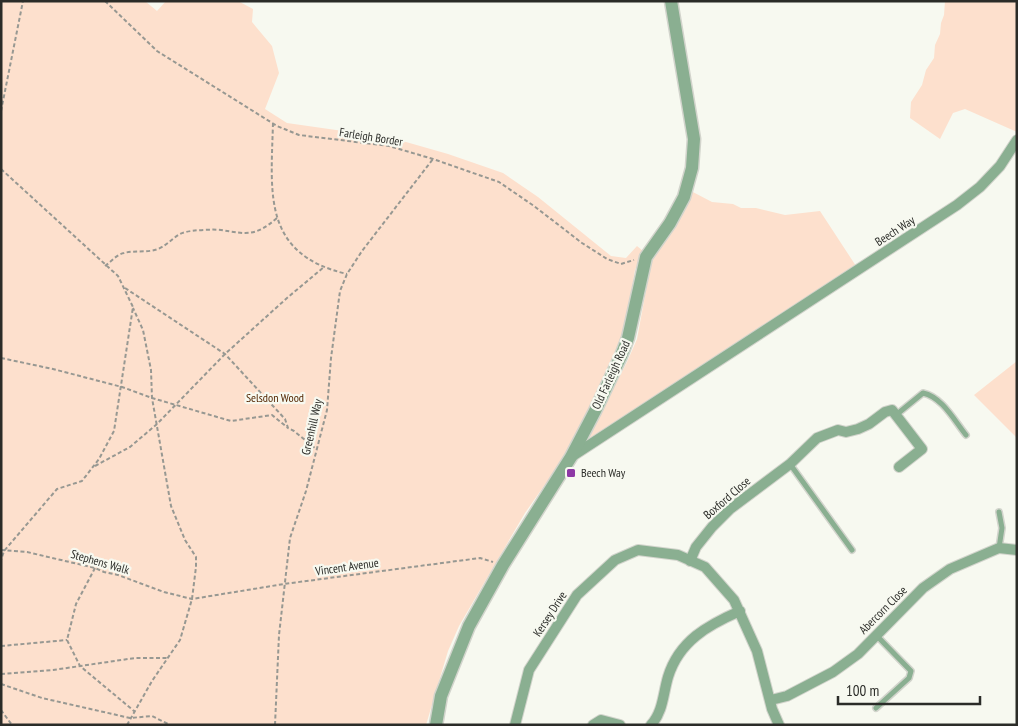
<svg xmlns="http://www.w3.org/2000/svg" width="1018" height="726" viewBox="0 0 1018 726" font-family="'PT Sans Narrow',sans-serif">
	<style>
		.green { fill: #fde0cd }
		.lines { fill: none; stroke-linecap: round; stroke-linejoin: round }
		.service-casing { stroke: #d2d4cc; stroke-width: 8 }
		.minor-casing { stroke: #d2d4cc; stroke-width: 12 }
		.tertiary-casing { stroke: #d2d4cc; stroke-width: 15 }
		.path { stroke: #979892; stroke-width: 2; stroke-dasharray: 4 2.5; stroke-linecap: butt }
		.service { stroke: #8aaf91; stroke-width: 5 }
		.minor { stroke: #8aaf91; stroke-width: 10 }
		.tertiary { stroke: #8aaf91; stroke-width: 12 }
		.poi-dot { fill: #8d38a5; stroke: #f7f9f0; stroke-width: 2 }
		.labels { text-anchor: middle; stroke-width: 4.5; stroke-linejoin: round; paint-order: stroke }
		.street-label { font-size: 12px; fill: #2b2c28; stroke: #f7f9f0 }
		.park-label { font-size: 12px; fill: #522500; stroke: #f7f9f0 }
		.poi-label { font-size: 12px; fill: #2b2c28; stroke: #f7f9f0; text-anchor: start }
	</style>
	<rect width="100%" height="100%" fill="#f7f9f0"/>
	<path class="green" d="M1 1H145L157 11 166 1H238L253 9 252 22 272 46 273 50 279 73 265 109 287 123 392 138 448 154 503 173 538 197 611 256 626 258 637 246 643 251 635 270 624 333 616 354 565 456 525 513 459 626 448 651 426 725H1Z
		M945 1H1017V132L965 109 953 113 940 139 910 118 911 102 922 85 926 70 934 58 935 45 940 34 941 23 944 15Z
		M691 191 712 202 733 204 741 208H756L785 215 820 211 856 266 585 443 627 362 637 339 651 263 659 246Z
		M1017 361V438L974 395Z"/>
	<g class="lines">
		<g class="service-casing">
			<path id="service" d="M896 415 923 393C942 397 954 420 966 435
				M790 464 852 550
				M999 512 1002 528 999 548
				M876 708 909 678 911 671 876 635"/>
		</g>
		<g class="minor-casing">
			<path id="minor" d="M571 457 957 205 980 187 1000 166 1017 140
				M690 561 696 547 712 527 730 509 790 464 817 438 838 430 846 432 858 429 869 424 885 412 892 410 922 449 899 467
				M771 700 787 696 833 672 858 654 923 588 950 569 999 548 1017 550
				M515 725 529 670 577 595 615 560 638 550 678 555 705 567 734 600 757 651 772 709 779 725
				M593 725 601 720 620 725
				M651 725C663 712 663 694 668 677 679 641 708 625 740 611"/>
		</g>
		<g class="tertiary-casing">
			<path id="tertiary" d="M436 725 441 696 469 626 503 565 571 457 595 411 621 356 628 338 646 257 670 223 684 197 692 168 694 139 671 1"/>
		</g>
		<path class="path" d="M105 1 157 51 277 126 299 135 389 146 433 159 499 182 534 206 582 243 607 259 621 264 634 260
			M1 111 23 1
			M273 123C271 194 262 254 347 274
			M1 169 118 276 133 307 114 431 99 459 82 481 57 489 4 551 1 560
			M105 266C111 262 117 254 124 253 135 250 148 253 158 249 170 244 175 234 186 232 193 230 214 229 221 230 247 234 255 237 277 218
			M125 288 225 354 285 419 288 428 294 431 316 449
			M1 358 53 369 122 387 152 398 231 421 272 415 288 428
			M95 466 130 447 157 424 225 354 287 298 324 267
			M1 550 27 552 95 568 104 572 118 575 164 592 192 599 284 584 480 558 493 562
			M95 568 76 604 67 640 80 666 134 711
			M1 646 67 640
			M1 674 53 670 135 658H168
			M1 684 42 698 130 718 152 716 170 725
			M1 710 12 725
			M127 725 152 681 180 640 192 599 196 567V557L185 540 171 506 152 398 151 370 143 330 133 308
			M275 725 279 635 290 538 306 491 327 410 331 358 340 291 347 274 362 251 433 159"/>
		<use href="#service" class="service"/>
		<use href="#minor" class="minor"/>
		<use href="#tertiary" class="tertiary"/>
	</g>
	<rect class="poi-dot" x="566" y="468" width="10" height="10" rx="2.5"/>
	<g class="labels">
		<g class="street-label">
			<text transform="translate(371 137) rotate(9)" y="4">Farleigh Border</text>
			<text transform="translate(895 231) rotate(-33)" y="4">Beech Way</text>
			<text transform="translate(611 375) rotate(-65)" y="4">Old Farleigh Road</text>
			<text transform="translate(312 427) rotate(-77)" y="4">Greenhill Way</text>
			<text transform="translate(727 498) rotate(-41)" y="4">Boxford Close</text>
			<text transform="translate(100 562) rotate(16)" y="4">Stephens Walk</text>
			<text transform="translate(347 567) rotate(-8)" y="4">Vincent Avenue</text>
			<text transform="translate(883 610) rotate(-45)" y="4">Abercorn Close</text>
			<text transform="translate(550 614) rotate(-57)" y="4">Kersey Drive</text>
		</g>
		<g class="park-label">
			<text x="275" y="402">Selsdon Wood</text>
		</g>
		<g class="poi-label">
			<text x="581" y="477">Beech Way</text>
		</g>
	</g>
	<rect width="1018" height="726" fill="none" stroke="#2b2c28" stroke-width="5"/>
	<path d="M838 696v8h142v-8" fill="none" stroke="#2b2c28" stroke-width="2.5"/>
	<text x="846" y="696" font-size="15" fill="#2b2c28" stroke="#f7f9f0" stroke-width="4" paint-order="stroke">100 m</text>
</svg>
